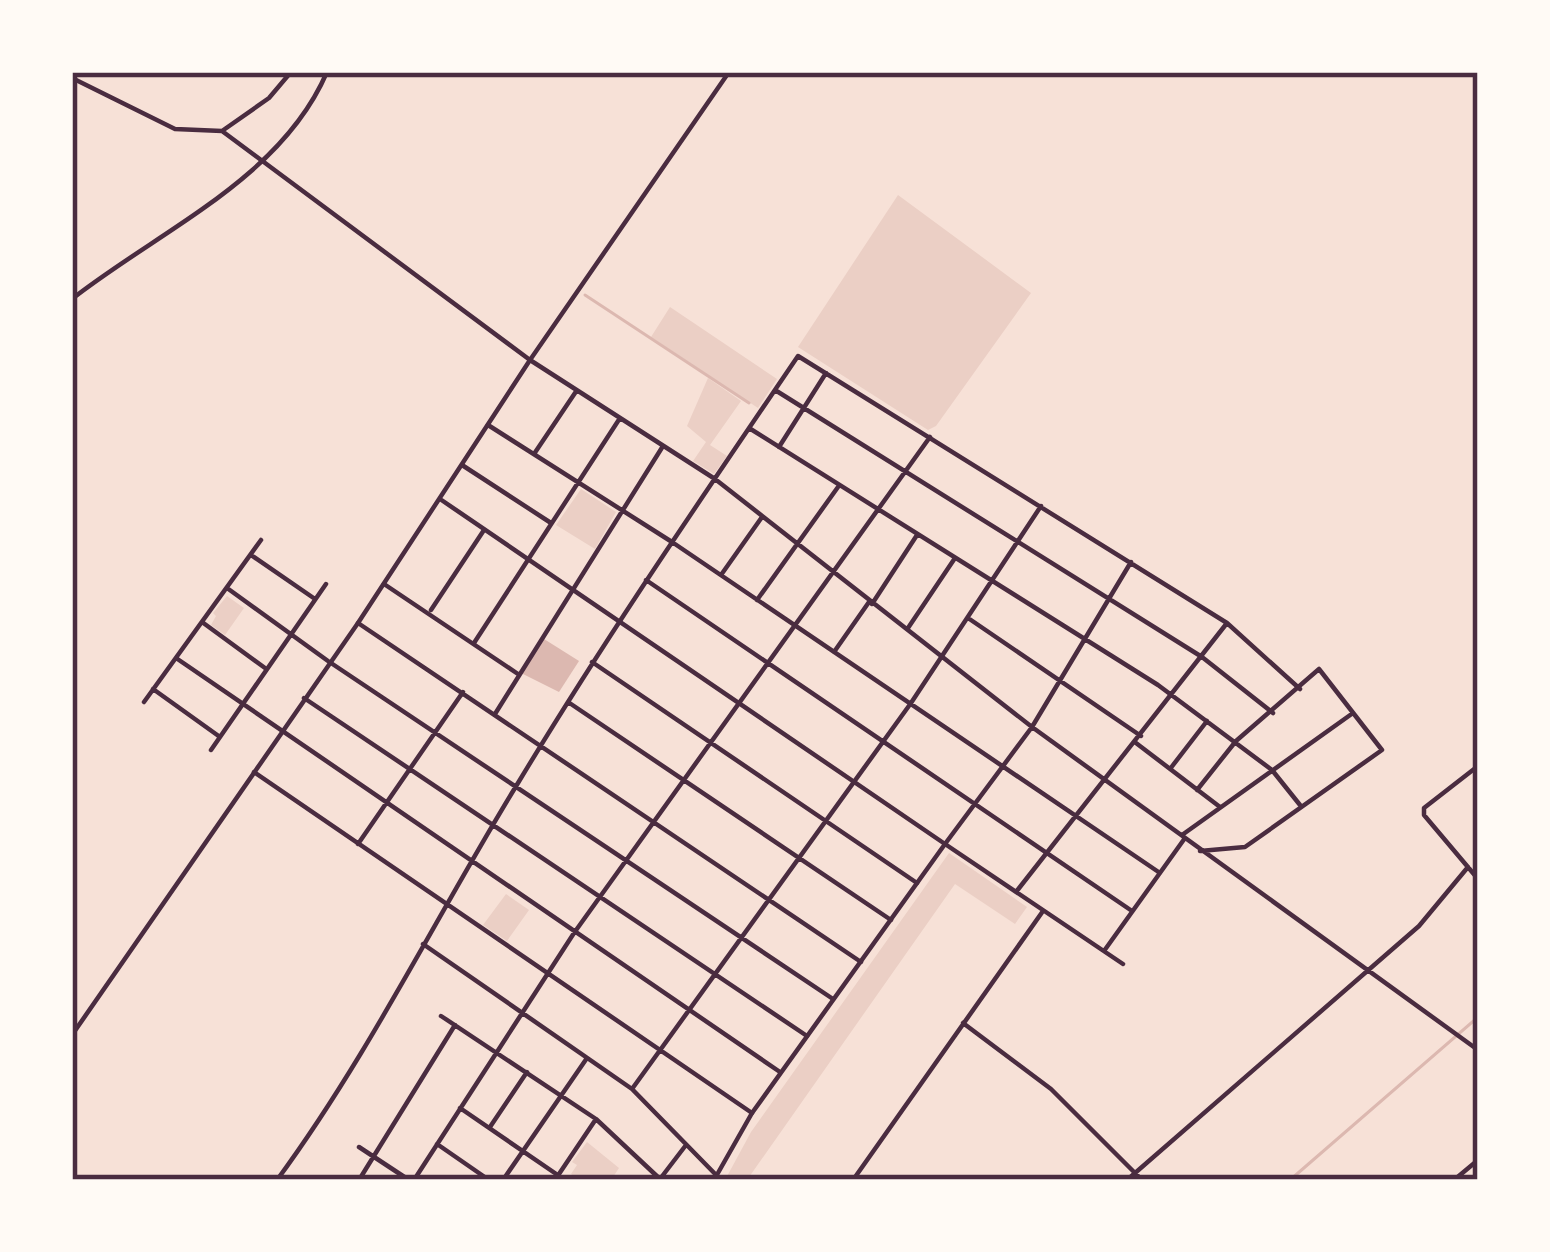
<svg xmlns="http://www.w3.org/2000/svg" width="1550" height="1252" viewBox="0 0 1550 1252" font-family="Barlow,sans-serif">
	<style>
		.green { fill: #ebcfc5 }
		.water { fill: #dcb8b0 }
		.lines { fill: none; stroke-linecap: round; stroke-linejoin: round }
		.stream { stroke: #dcb8b0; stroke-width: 3 }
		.minor { stroke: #4a2c40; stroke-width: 4.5 }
		.tertiary { stroke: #4a2c40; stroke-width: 4.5 }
		.neatline { fill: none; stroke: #4a2c40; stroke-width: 4.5 }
	</style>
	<rect width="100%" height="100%" fill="#f7e1d7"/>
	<path class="green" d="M898 195 1031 293 936 426 928 430 798 347Z
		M670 307 777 379 758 408 651 337Z
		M708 378 741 401 710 445 727 456 714 474 693 461 706 442 687 426Z
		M581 489 616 512 595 549 556 525Z
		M227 596 244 608 225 635 211 625 216 616 213 613Z
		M949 853 1027 907 1015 924 955 884 747 1180H725L751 1132Z
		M506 894 529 910 507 941 483 925Z
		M587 1142 619 1168 611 1180H579L571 1174 577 1165 572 1162Z"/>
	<path class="water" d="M544 639 579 661 559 692 521 673Z"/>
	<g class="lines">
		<path class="stream" d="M585 295 749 403
			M1290 1180 1478 1017"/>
		<path class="minor" d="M291 72 269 98 222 131 530 360 715 479 1032 727 1478 1050
			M72 78 175 129 222 131
			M530 360 729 72
			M775 390 1202 657 1273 713
			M488 425 672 542 1160 873
			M749 428 1158 685 1272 770 1300 805
			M779 447 826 373
			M534 454 577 390
			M462 465 551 523
			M251 555 315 599
			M721 575 762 517
			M646 580 1132 911
			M384 584 518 674
			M227 588 328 661 833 999
			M757 600 838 487
			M872 604 917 535
			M431 610 484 530
			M968 618 1141 736
			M202 622 265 668
			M358 623 861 962
			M908 628 955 558
			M474 643 620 418
			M834 652 869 602
			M176 658 780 1072
			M592 662 917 883
			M153 689 220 737
			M304 698 807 1036
			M144 702 261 540
			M568 702 891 920
			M495 714 663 446
			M1136 743 1220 807
			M211 750 326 584
			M1478 766 1424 808V815L1478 879
			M1170 769 1207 721
			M254 772 752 1113
			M1197 790 1236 741 1319 669 1382 750 1245 847 1200 851
			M1182 835 1353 713
			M358 844 463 692
			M1016 892 1227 623
			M423 944 632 1089 721 1180
			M1104 951 1185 838
			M1123 964 945 844 1032 727 1131 562
			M441 1016 596 1119 660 1179
			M963 1023 1051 1089 1142 1180
			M632 1089 911 703 1041 506
			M460 1108 565 1180
			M490 1127 527 1072
			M437 1144 489 1180
			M359 1147 409 1180
			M559 1174 596 1119
			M660 1179 686 1145
			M277 1180C369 1055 437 915 518 783 606 637 703 496 798 356L1227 623 1300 689
			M359 1180 455 1025
			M414 1180 574 933 930 437
			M503 1180 587 1058
			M853 1180 1043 911
			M1127 1180 1419 926 1468 867"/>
		<path class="tertiary" d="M72 299C160 230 281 179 327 72
			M440 499 945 844 752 1113 714 1180
			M72 1035 358 623 530 360
			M1454 1180 1478 1160"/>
	</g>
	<rect width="1550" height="1252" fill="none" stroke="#fffaf5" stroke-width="150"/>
	<rect x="75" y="75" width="1400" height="1102" class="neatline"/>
</svg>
